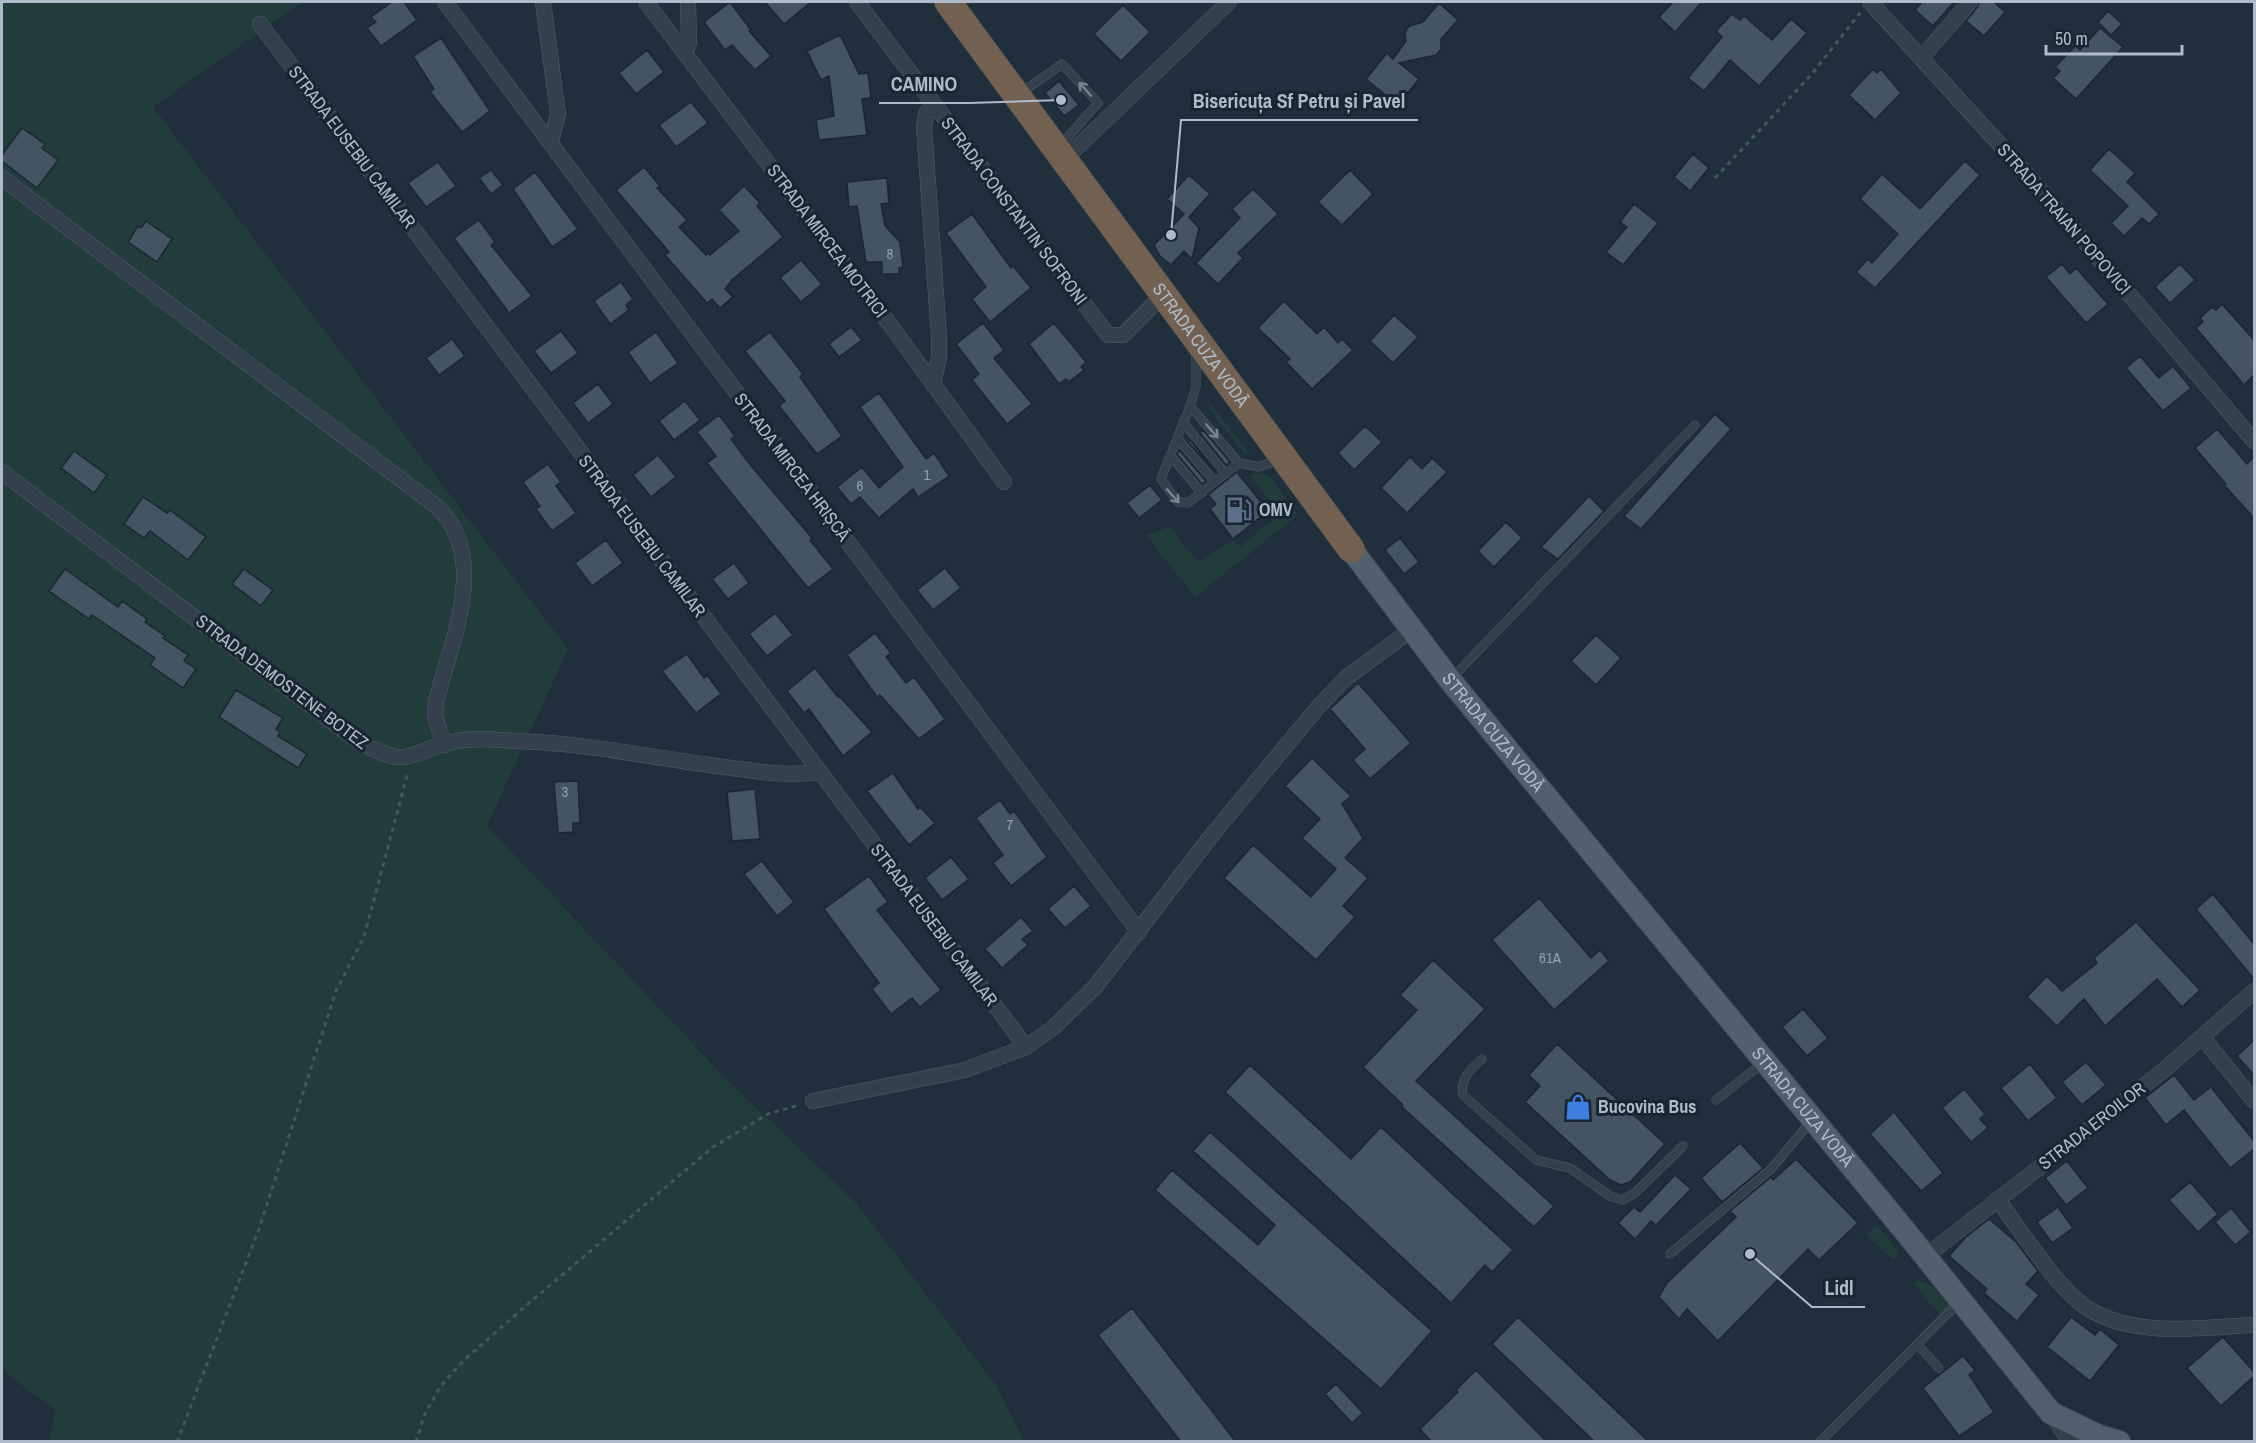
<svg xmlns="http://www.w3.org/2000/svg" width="2256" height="1443" viewBox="0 0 2256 1443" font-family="'Archivo Narrow',sans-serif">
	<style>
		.green { fill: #223c3c }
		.building { fill: #445463; stroke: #1b2732; stroke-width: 1.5 }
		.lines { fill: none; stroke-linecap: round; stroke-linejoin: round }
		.lane-casing { stroke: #525e69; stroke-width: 9 }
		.street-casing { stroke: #525e69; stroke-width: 16 }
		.primary-casing { stroke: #404c58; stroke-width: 24 }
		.highway-casing { stroke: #3f4b56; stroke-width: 28 }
		.path { stroke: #405959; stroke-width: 3; stroke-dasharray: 4.5 4.5; stroke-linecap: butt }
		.lane { stroke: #34404b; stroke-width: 8 }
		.street { stroke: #34404b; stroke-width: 15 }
		.primary { stroke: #525f6c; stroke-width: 22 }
		.highway { stroke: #726150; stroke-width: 27 }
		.oneway { stroke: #788490 }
		.labels { text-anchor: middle; stroke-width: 6; stroke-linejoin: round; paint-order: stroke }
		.number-label { font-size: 15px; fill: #94a1af }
		.street-label { font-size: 18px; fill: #afbbc8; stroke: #192530 }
		.poi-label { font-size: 18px; font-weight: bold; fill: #afbbc8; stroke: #192530; text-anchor: start }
		.leader { fill: none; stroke: #afbbc8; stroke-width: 2 }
		.callout-dot { fill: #afbbc8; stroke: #192530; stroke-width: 2 }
		.callout-label { font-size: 20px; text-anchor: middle; font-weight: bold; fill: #afbbc8; stroke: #192530; stroke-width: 6; stroke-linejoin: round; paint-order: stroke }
	</style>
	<rect width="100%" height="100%" fill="#202f3b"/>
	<path class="green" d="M2 2H302L153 107 568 649 487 826 726 1079 856 1203 995 1384 1024 1441H48L56 1411 2 1370Z
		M1208 401 1251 454 1243 452 1210 410Z
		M1255 473 1268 475 1273 479 1298 515 1195 597 1146 535 1169 527 1199 562 1234 540 1240 547 1280 514 1250 476Z
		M1877 1225 1897 1250V1256L1893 1260 1867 1235Z
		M1919 1280 1933 1287 1953 1309 1943 1319 1914 1284Z"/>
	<path class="building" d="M392 2H404L417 20 381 46 367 28 376 22 371 17Z
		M730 2 751 30 749 31 771 56 755 70 732 45 725 50 704 22Z
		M765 2H811L784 24Z
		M1673 2H1702L1675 32 1659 17Z
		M1922 2H1954L1933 26 1915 10Z
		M1979 2H1994L2005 12 1984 36 1966 21 1977 8Z
		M1439 3 1458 20 1441 39V49L1436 55 1399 63 1419 79 1398 105 1366 79 1387 53 1393 59 1406 41 1405 33 1409 26 1423 22Z
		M1123 5 1150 32 1121 61 1094 34Z
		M2108 11 2122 24 2111 35 2098 22Z
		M1732 14 1740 20 1744 16 1772 40 1791 19 1807 33 1759 86 1730 60 1704 91 1688 78 1722 37 1716 31Z
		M2100 28 2123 47 2076 99 2053 78 2060 71 2055 67 2075 46 2080 50Z
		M840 35 859 74 868 73 871 98 862 99 867 135 819 140 816 120 834 116 829 76 821 80 807 51Z
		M441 38 490 111 462 132 430 92 434 89 413 56Z
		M647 50 664 72 636 94 619 73Z
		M1873 69 1877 73 1881 69 1901 93 1875 120 1849 95Z
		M1059 81 1079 105 1064 116 1045 93Z
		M691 102 708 123 676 147 659 125Z
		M22 128 45 144 42 148 58 160 37 188 2 161V155Z
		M2109 149 2135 173 2127 182 2159 214 2149 224 2142 218 2124 236 2111 223 2128 206 2090 170Z
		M1693 154 1709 168 1690 191 1674 177Z
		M1965 161 1980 175 1875 288 1856 272 1868 259 1872 263 1898 234 1860 199 1882 174 1920 209Z
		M438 162 456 186 426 207 408 183Z
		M644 167 660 186 657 188 687 220 679 227 706 255 708 253 710 255 739 231 719 210 744 186 760 203 757 206 783 237 732 280 725 289 733 297 720 308 712 299 707 303 665 255 669 252 616 190Z
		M491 170 503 185 491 194 479 178Z
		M1350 170 1373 194 1342 225 1318 202Z
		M535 172 578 229 552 247 513 189Z
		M1189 175 1210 194 1189 217 1199 228 1192 259 1184 251 1171 265 1160 256 1154 245 1184 214 1167 199Z
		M887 178 889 203 881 204 885 226 900 242 903 267 899 268V274H882V262H866L857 206 849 207 847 182Z
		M1253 189 1278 214 1238 253 1243 258 1218 284 1196 263 1240 218 1232 209Z
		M1634 204 1658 223 1623 265 1606 252 1627 227 1620 222Z
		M972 214 1011 268 1013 266 1031 288 990 322 972 299 986 287 946 233Z
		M479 220 495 242 491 245 532 296 509 313 454 238Z
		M146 221 172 239 157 262 128 242 138 226 141 228Z
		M801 260 822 284 801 302 780 278Z
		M2062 264 2070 274 2076 268 2108 304 2086 323 2046 277Z
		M2180 264 2195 280 2170 303 2155 287Z
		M621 282 633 299 626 305 629 310 610 324 594 301Z
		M1284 301 1317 334 1324 327 1338 343 1342 339 1353 350 1312 389 1286 362 1290 359 1258 328Z
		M2222 304 2254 340V375L2244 385 2196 328 2203 322 2200 318 2212 307 2216 310Z
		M1394 315 1418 337 1393 363 1370 341Z
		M983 323 1004 350 994 358 1032 404 1007 424 972 380 979 374 956 344Z
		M1054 323 1086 362 1081 367 1084 370 1069 382 1066 379 1059 384 1029 344Z
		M851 327 862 340 839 357 829 344Z
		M561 331 578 353 551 373 534 351Z
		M656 332 678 363 650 383 628 352Z
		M770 332 803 374 800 377 842 436 817 454 779 406 785 401 745 351Z
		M452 339 465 356 439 375 426 358Z
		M2140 356 2159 378 2173 366 2191 388 2163 411 2126 368Z
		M598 384 613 404 588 423 573 403Z
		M879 393 926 459 934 453 949 476 918 497 913 489 879 518 860 497 851 504 837 487 862 467 879 488 903 467 860 407Z
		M685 401 700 420 674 440 659 421Z
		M1715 414 1731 429 1641 529 1624 516Z
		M719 415 735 436 731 439 748 462 812 538 810 540 833 569 808 588 707 463 716 456 697 432Z
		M1365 426 1382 442 1354 470 1338 453Z
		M2217 429 2247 464 2254 457V518L2224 485 2226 484 2195 448Z
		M1203 430 1230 462 1226 465 1200 433Z
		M1190 440 1217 473 1188 442Z
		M1179 450 1206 481 1202 484 1177 454Z
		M74 451 107 475 94 493 61 468Z
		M658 455 676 477 651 497 633 475Z
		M1410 457 1422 469 1432 458 1447 472 1407 513 1381 488Z
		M548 464 561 482 556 486 576 513 552 531 536 509 540 506 523 482Z
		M1237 472 1268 511 1233 539 1210 509 1216 504 1208 495Z
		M1150 485 1162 500 1139 518 1127 503Z
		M1589 496 1604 511 1558 559 1541 547Z
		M143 497 167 513 170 510 206 537 188 560 150 531 144 538 124 524Z
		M1506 522 1522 538 1494 567 1478 551Z
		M1400 538 1419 562 1404 574 1385 550Z
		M606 540 623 563 592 586 575 563Z
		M734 563 749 583 728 599 712 579Z
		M945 568 961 588 933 610 917 590Z
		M65 569 118 607 122 601 147 619 145 622 165 636 163 638 188 655 184 661 196 669 183 688 150 665 155 658 92 615 89 619 49 591Z
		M244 569 273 590 261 606 232 584Z
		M775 613 793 635 767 656 749 634Z
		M875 633 891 653 886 657 906 683 914 677 945 719 919 739 880 695 877 697 847 655Z
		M1596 635 1621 658 1596 685 1571 661Z
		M687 654 704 678 707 675 721 694 696 713 662 671Z
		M815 668 838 697 839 696 872 732 843 756 809 709 804 713 787 691Z
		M1358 683 1411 743 1370 779 1353 760 1365 749 1330 709Z
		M236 690 283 718 276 729 280 732 278 736 307 754 298 768 219 717Z
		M1312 758 1351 796 1342 804 1363 838 1345 858 1368 878 1343 906 1355 917 1316 960 1224 878 1253 845 1311 897 1336 869 1302 838 1320 819 1285 786Z
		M893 773 918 809 920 807 935 823 909 845 867 791Z
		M578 781 580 823H573V832L558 833 554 782Z
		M755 789 760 839 732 841 727 792Z
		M1000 800 1010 814 1014 811 1047 857 1011 886 993 863 1003 855 976 818Z
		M951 857 969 879 942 900 925 878Z
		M762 861 794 902 777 916 744 874Z
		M869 876 888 902 877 910 941 990 920 1007 912 998 891 1014 872 989 879 983 824 909Z
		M1074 886 1091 906 1065 928 1048 909Z
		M2213 894 2254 944V979L2196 909Z
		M1539 898 1591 958 1600 950 1609 961 1554 1010 1492 940Z
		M1021 917 1033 931 1022 939 1028 945 1002 968 985 949Z
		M2136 922 2200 990 2182 1007 2157 979 2105 1026 2084 999 2057 1026 2027 997 2047 976 2062 991 2097 963 2094 958Z
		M1433 960 1485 1009 1416 1081 1554 1206 1534 1227 1402 1107 1403 1105 1363 1067 1417 1010 1400 995Z
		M1803 1009 1828 1038 1807 1056 1782 1027Z
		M2254 1040V1075L2237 1056Z
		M1557 1044 1665 1144 1630 1182 1621 1185 1610 1180 1525 1102 1540 1086 1529 1075Z
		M2086 1062 2106 1085 2082 1105 2062 1082Z
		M2030 1064 2057 1098 2028 1121 2001 1088Z
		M1250 1065 1351 1159 1381 1127 1513 1250 1492 1272 1485 1265 1451 1303 1225 1092Z
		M2174 1075 2194 1100 2211 1087 2254 1141V1149L2230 1168 2184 1110 2166 1125 2145 1098Z
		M1964 1089 1985 1114 1980 1119 1988 1128 1971 1142 1942 1108Z
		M1894 1112 1943 1173 1921 1191 1870 1134Z
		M1210 1132 1432 1331 1381 1389 1155 1190 1172 1170 1258 1245 1275 1225 1193 1151Z
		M1740 1143 1763 1168 1722 1202 1701 1178Z
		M1796 1159 1858 1223 1819 1260 1808 1249 1718 1341 1687 1309 1679 1319 1659 1297 1667 1283 1736 1217 1730 1211 1771 1177 1773 1180Z
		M2067 1161 2088 1188 2066 1205 2045 1178Z
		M1675 1175 1691 1189 1656 1225 1651 1221 1635 1239 1618 1223 1634 1207 1640 1212Z
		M2190 1182 2218 1214 2198 1232 2169 1200Z
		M2058 1207 2073 1228 2052 1243 2037 1222Z
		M2231 1208 2251 1232 2235 1245 2215 1222Z
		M1989 1219 2016 1242 2038 1271 2026 1284 2039 1295 2017 1321 1984 1293 1987 1289 1949 1256 1966 1237Z
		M1132 1308 1236 1442H1181L1098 1335Z
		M1518 1317 1649 1442H1595L1492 1344Z
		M2071 1317 2095 1335 2100 1329 2119 1345 2090 1381 2047 1347Z
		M2223 1337 2254 1372V1376L2221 1406 2187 1368Z
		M1963 1356 1975 1370 1969 1375 1994 1412 1959 1436 1923 1388Z
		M1476 1370 1547 1442H1432L1420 1429 1458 1392 1456 1390Z
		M1336 1384 1363 1413 1352 1423 1325 1394Z"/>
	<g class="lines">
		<g class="lane-casing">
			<path id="lane" d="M1021 93 1062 64 1098 103 1059 147
				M1196 353V387L1190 406 1239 463 1259 467 1279 459
				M1190 406 1161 479 1178 502 1188 503 1239 463
				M1183 422 1226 474
				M1177 438 1215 482
				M1170 455 1202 493
				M1451 679 1695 425
				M1482 1059C1470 1070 1460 1078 1463 1095L1536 1160 1570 1168 1610 1196 1622 1200 1635 1193 1683 1146
				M1716 1100 1764 1062
				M1670 1254 1771 1169 1812 1120
				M1917 1344 1939 1368
				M1820 1442 1959 1302"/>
		</g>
		<g class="street-casing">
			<path id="street" d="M445 2 1139 932
				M543 2 558 114 551 142
				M646 2 897 334 1004 482
				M857 2 1108 335H1123L1162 296
				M1870 2 2032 180 2254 441
				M260 24 1026 1047
				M685 53 689 43 688 2
				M1922 57 1970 2
				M933 105 926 114 924 127 939 337V357L933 385
				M1066 158 1229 2
				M2 178 436 506C491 557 451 640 436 702L435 716 444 745
				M2 472 355 739C411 772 404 752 457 741 475 737 498 740 516 741 582 743 645 756 710 765 746 770 782 777 819 772
				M2203 1038 2254 1101
				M813 1101 965 1070 1026 1047 1053 1028 1095 987 1212 835 1319 706 1346 678 1411 630
				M1997 1199C2021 1230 2059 1293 2092 1311 2141 1338 2201 1327 2254 1325
				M1926 1256 2164 1070 2254 991
				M2052 1415 2070 1442"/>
		</g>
		<g class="primary-casing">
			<g id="primary">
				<path id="s1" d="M1351 549 1450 680 1905 1231 2051 1413 2099 1436 2119 1442"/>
			</g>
		</g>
		<g class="highway-casing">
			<g id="highway">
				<path id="s2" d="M948 2 1351 549"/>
			</g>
		</g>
		<path class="path" d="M1715 178 1811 75 1860 13
			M177 1442 259 1229 336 991 364 937 408 772
			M416 1442 424 1416 440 1387 464 1360 535 1298 713 1147 768 1114 799 1105"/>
		<use href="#lane" class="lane"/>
		<use href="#street" class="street"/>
		<use href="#primary" class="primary"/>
		<use href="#highway" class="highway"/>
	</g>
	<defs><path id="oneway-shaft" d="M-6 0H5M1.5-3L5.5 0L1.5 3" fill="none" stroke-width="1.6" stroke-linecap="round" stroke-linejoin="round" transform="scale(1.5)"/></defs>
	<g class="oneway">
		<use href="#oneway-shaft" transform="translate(1085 89) rotate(-132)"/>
		<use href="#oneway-shaft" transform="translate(1212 431) rotate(49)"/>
		<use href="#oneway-shaft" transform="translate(1173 496) rotate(48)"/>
	</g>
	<defs>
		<g id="fuel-bare" transform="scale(2.07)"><path d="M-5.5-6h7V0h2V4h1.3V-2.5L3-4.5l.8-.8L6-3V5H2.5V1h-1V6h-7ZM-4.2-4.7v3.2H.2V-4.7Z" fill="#5c6f8a" stroke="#192530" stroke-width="2.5" paint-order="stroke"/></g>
		<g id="shop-bare" transform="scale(2.07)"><path d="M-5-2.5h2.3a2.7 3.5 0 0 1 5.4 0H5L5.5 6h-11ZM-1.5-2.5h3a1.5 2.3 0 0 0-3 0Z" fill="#3f7fe0" stroke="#192530" stroke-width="2.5" paint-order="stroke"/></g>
	</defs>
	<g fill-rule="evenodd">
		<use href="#fuel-bare" x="1239" y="510"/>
		<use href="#shop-bare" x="1578" y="1107"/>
	</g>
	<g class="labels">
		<g class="number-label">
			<text x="890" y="259">8</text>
			<text x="927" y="480">1</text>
			<text x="860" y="491">6</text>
			<text x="565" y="797">3</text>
			<text x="1010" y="830">7</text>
			<text x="1550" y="963">61A</text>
		</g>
		<g class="street-label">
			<text transform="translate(352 147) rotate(53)" y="6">STRADA EUSEBIU CAMILAR</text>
			<text transform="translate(1014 211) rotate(53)" y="6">STRADA CONSTANTIN SOFRONI</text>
			<text transform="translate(2064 219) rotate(49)" y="6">STRADA TRAIAN POPOVICI</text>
			<text transform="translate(827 241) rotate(53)" y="6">STRADA MIRCEA MOTRICI</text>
			<text dy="6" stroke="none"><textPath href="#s2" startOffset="426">STRADA CUZA VODĂ</textPath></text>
			<text transform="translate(792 467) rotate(53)" y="6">STRADA MIRCEA HRIȘCĂ</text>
			<text transform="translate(642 536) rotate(53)" y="6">STRADA EUSEBIU CAMILAR</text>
			<text transform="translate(282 682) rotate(37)" y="6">STRADA DEMOSTENE BOTEZ</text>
			<text dy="6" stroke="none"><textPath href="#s1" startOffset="232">STRADA CUZA VODĂ</textPath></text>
			<text transform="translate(934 925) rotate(53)" y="6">STRADA EUSEBIU CAMILAR</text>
			<text dy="6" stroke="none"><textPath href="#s1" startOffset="718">STRADA CUZA VODĂ</textPath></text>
			<text transform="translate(2092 1126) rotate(-38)" y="6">STRADA EROILOR</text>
		</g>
		<g class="poi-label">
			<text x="1259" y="516">OMV</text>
			<text x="1598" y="1113">Bucovina Bus</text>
		</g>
	</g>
	<path class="leader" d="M1061 100L969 103H879M1171 235L1181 120H1418M1750 1254L1812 1307H1865"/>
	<g class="callout-dot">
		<circle cx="1061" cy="100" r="6"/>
		<circle cx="1171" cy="235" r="6"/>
		<circle cx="1750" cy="1254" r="6"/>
	</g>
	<g class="callout-label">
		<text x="924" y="91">CAMINO</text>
		<text x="1299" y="108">Bisericuța Sf Petru și Pavel</text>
		<text x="1839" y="1295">Lidl</text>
	</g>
	<rect width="2256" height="1443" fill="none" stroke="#afbbc8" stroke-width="6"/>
	<path d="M2046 45v9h136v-9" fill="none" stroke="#afbbc8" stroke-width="3"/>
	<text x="2055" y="45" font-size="18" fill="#afbbc8" stroke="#192530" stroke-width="4.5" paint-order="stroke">50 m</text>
</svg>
